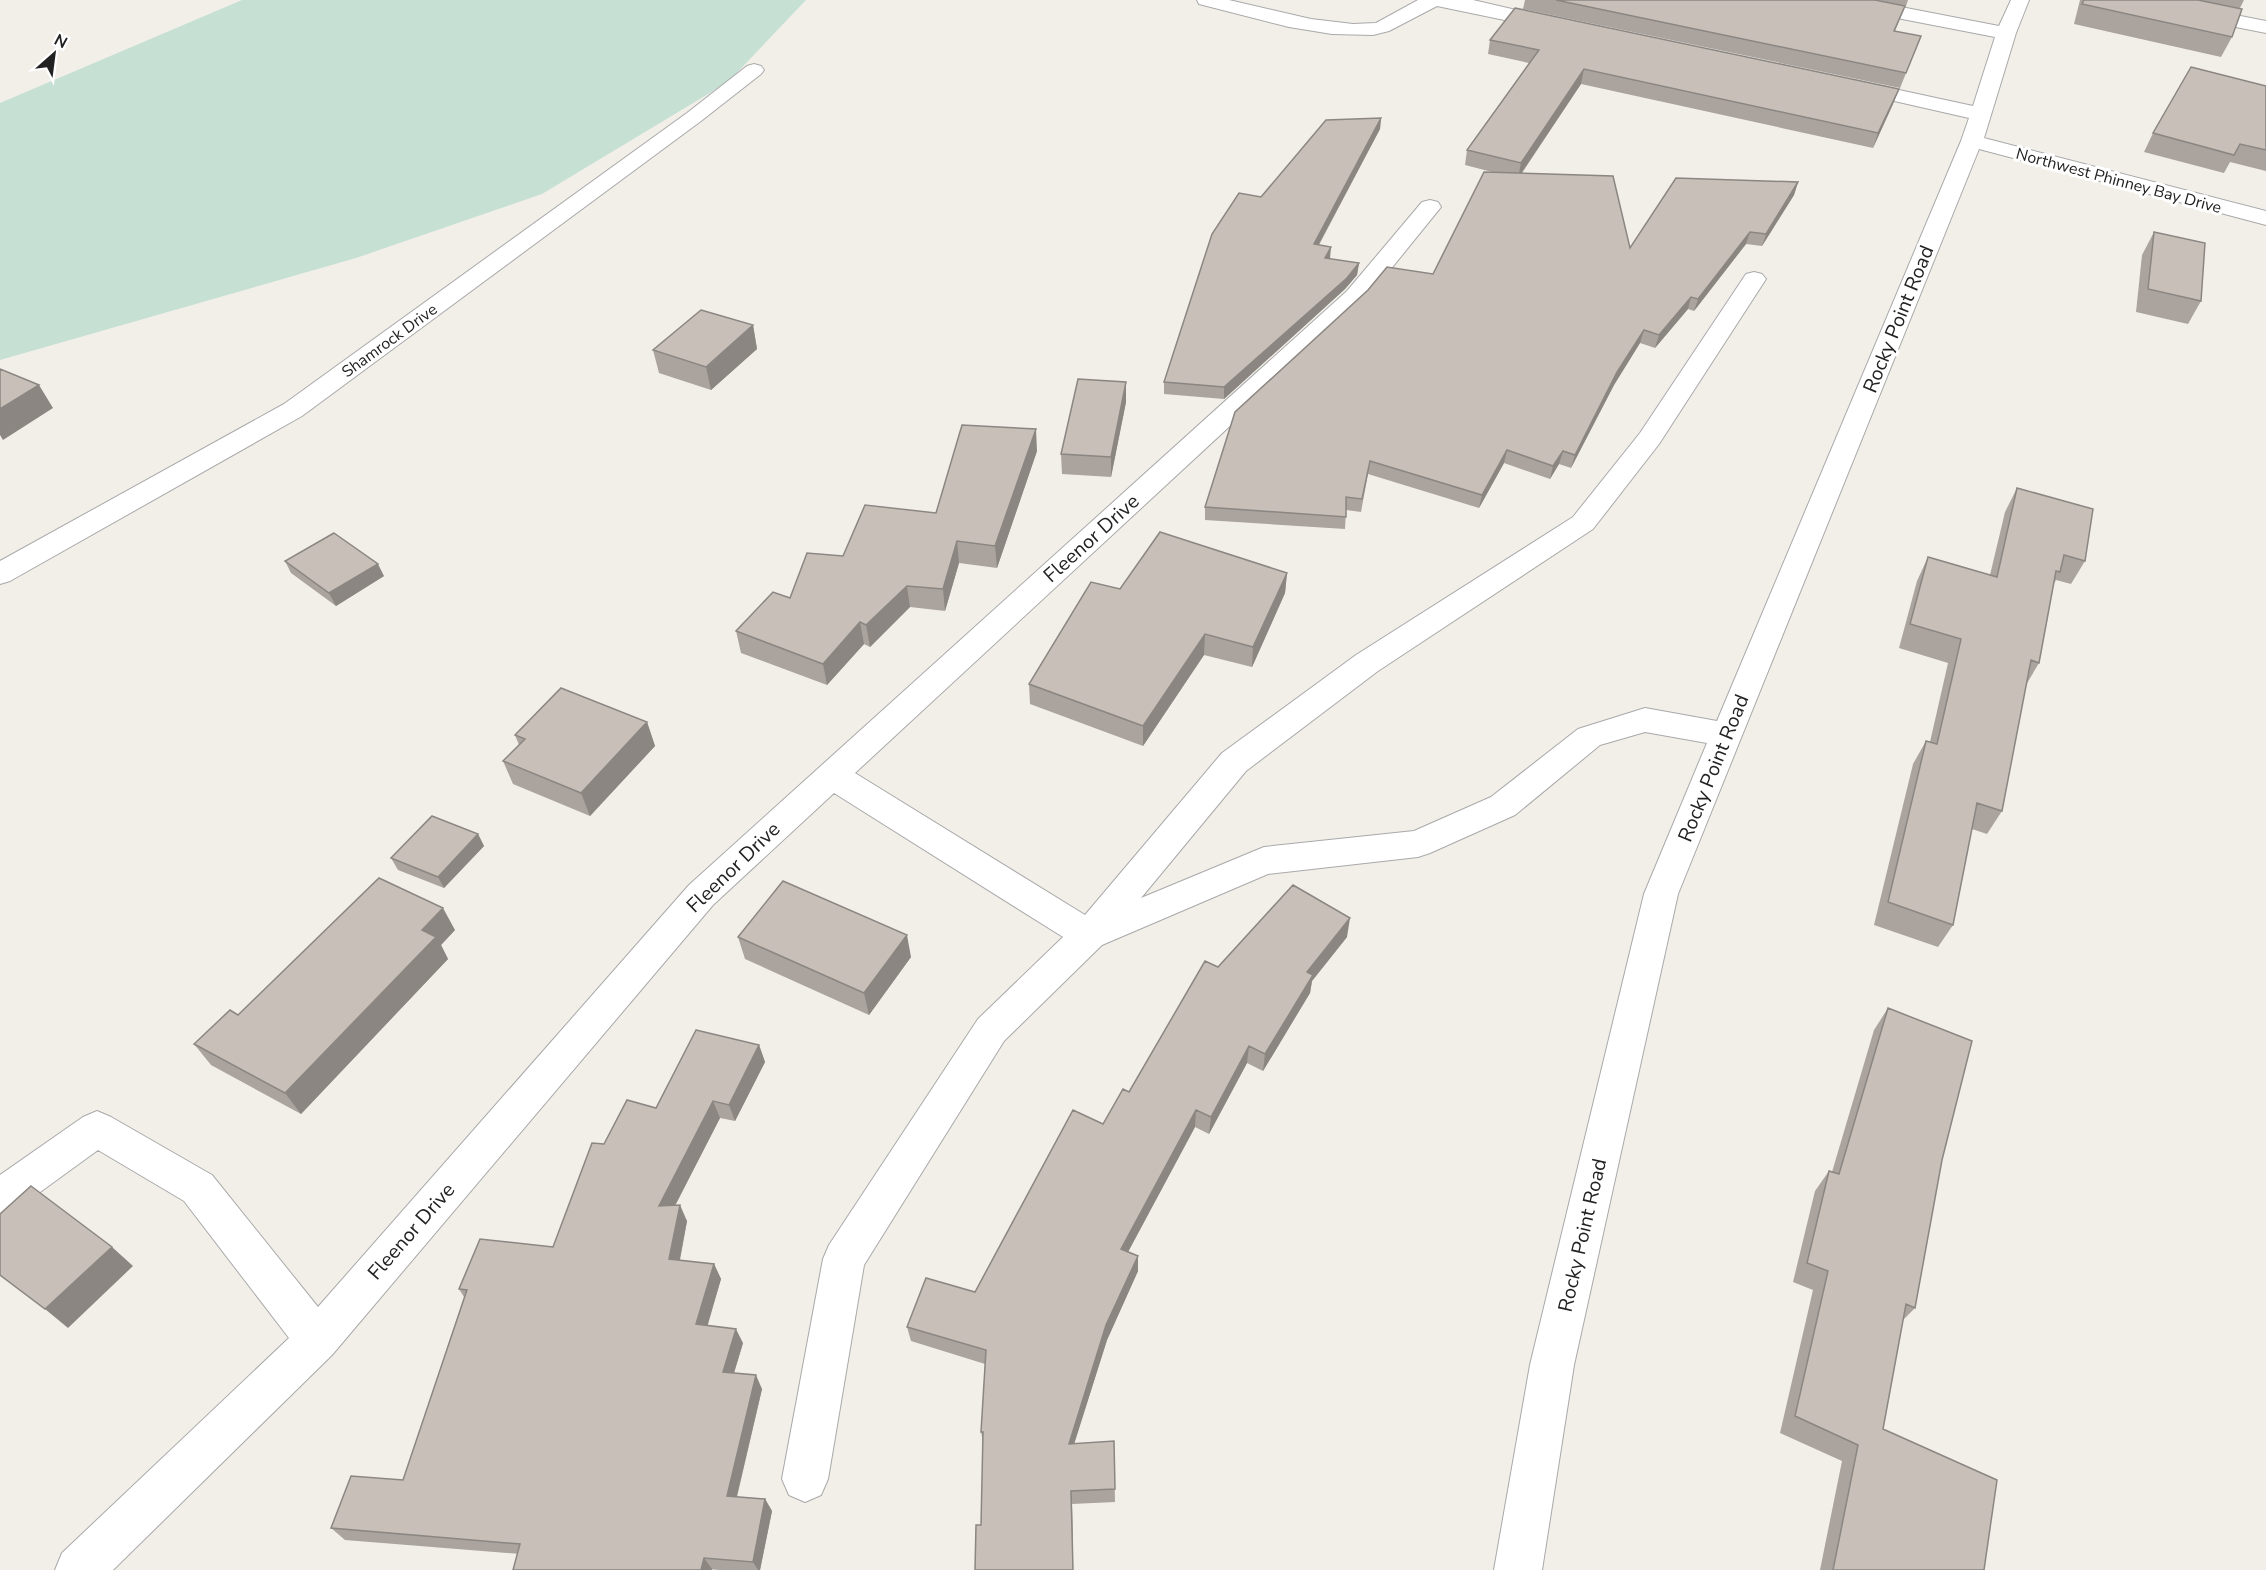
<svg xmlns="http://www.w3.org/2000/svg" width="2266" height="1570" viewBox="0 0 2266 1570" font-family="'Nunito Sans',sans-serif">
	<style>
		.wetland { fill: #c6e0d4 }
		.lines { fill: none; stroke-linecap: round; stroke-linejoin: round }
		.minor-casing { stroke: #a9a9a9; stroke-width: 2 }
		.minor { fill: #fff; fill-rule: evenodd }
		.wall { fill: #aba49e }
		.shaded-wall { fill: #8b8681 }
		.building { fill: #c7bfb8; stroke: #8b8681; stroke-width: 1.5 }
		.labels { text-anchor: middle; stroke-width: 6; stroke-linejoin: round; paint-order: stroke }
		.far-street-label { font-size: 16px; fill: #222; stroke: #fff }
		.street-label { font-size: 20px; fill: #222; stroke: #fff }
	</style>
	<rect width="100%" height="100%" fill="#f2efe9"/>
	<path class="wetland" d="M242 0H806L728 82 542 194 356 258 0 360V103Z"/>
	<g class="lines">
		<g class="minor-casing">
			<path id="minor" d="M1197 0H1229L1311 19 1353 24 1376 23 1418 0H1473L1560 20 1563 24 1560 28 1553 30 1437 6 1389 31 1373 35 1332 34 1289 27 1199 4Z
				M1826 0H1865L1999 26 2011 0H2029L2016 33 1984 138 2266 211V225L1979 149 1678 894 1574 1365 1542 1570H1494L1530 1365 1644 894 1707 743 1645 732 1600 745 1515 815 1430 853 1418 857 1268 874 1102 945 1004 1041 864 1265 828 1479 821 1495 805 1502 789 1495 782 1479 823 1259 829 1245 978 1019 1063 937 834 793 713 905 332 1355 113 1570H55L62 1553 289 1338 184 1201 98 1150 14 1211 0 1217V1175L83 1117 97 1111 111 1117 212 1175 318 1307 689 885 1347 291 1422 202 1430 200 1438 202 1441 207 1365 301 855 773 1085 915 1222 753 1356 655 1573 517 1640 433 1746 274 1754 272 1762 274 1766 279 1659 444 1593 529 1378 671 1246 771 1141 898 1264 847 1414 831 1491 797 1578 729 1645 708 1717 721 1961 141 1969 118 1846 90 1843 86 1846 82 1853 80 1973 106 1995 37 1835 6 1828 4Z
				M2121 0H2159L2266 21V33L2130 6 2123 4Z
				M754 64 761 66 764 70 761 74 701 121 302 416 10 581 0 584V561L284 404 687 113 747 66Z"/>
		</g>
		<use href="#minor" class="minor"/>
	</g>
	<path class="wall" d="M1525 0H1875L1905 6 1895 31 1915 51 1900 88 1523 9Z
		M1877 0H1908L1906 6Z
		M2080 0H2244L2240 8 2232 37 2221 57 2074 24Z
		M1490 40 1899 89 1893 104 1873 148 1581 84 1522 173 1630 248 1798 182 1794 195 1762 246 1746 244 1694 311 1688 309 1655 348 1640 343 1614 385 1571 468 1559 464 1550 479 1504 463 1479 508 1368 474 1361 512 1346 510 1345 529 1205 520V507L1368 290 1433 274 1492 172 1465 165 1467 150 1529 63 1488 54Z
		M2266 86V171L2230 162 2224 173 2144 152 2153 133Z
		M1381 118 1380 129 1319 245 1330 259 1359 263 1357 275 1345 289 1224 399 1164 394V382L1261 197Z
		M2154 232 2201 301 2188 324 2136 312 2142 255Z
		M753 325 757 349 711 390 659 373 653 350Z
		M1126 402 1111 477 1062 474 1061 454Z
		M1037 451 997 568 959 563 945 611 910 607 870 647 864 644 827 685 741 653 736 631 790 598 843 556 936 513Z
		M2017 488 2085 561 2071 584 2056 580 2053 585 2039 663 2026 685 2002 811 1987 834 1972 829 1953 925 1938 947 1874 925 1913 764 1926 741 1930 742 1948 663 1899 648 1917 581 1928 557 1990 575 2005 512Z
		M285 561 384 576 336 606 291 573Z
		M1287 573 1285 593 1252 667 1204 655 1143 746 1030 704 1029 684 1120 589Z
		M647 722 655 746 590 816 513 784 503 761 519 745 515 735Z
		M478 834 484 846 444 888 398 870 391 858Z
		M455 930 441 945 448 959 301 1114 211 1065 194 1044 238 1015Z
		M738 937 911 957 869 1015 745 959Z
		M1347 937 1312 981 1310 993 1263 1071 1247 1063 1209 1134 1195 1127 1128 1252 1138 1271 1107 1340 1074 1444 1114 1441 1115 1502 1072 1504 1073 1570H975L981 1525 983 1441 981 1432 985 1364 911 1341 907 1327 975 1292 1103 1124 1129 1092 1218 967Z
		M1888 1008 1942 1160 1915 1308 1903 1320 1883 1429 1984 1570H1820L1842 1461 1780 1433 1813 1290 1793 1282 1815 1191 1829 1171 1832 1172 1874 1030Z
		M759 1045 765 1062 735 1121 720 1118 675 1206 687 1221 680 1260 714 1264 721 1279 707 1325 743 1343 734 1373 762 1389 737 1497 765 1499 772 1511 760 1570H719L345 1540 331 1528 403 1480 464 1297 459 1289 553 1247 604 1144 656 1108Z"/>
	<path class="shaded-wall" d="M1584 69 1581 84 1518 178 1521 163Z
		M1899 89 1893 104 1873 148 1878 133Z
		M1381 118 1380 129 1313 255 1314 244Z
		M1798 182 1794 195 1762 246 1766 234Z
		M1750 232 1746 244 1694 311 1698 299Z
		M1331 247 1330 259 1325 258Z
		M1359 263 1357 275 1345 289 1224 399V387Z
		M1691 297 1688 309 1655 348 1659 335Z
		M753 325 757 349 711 390 706 367Z
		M1644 330 1640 343 1614 385 1571 468 1575 455 1617 372Z
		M1126 382V402L1111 477V457Z
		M39 385 53 408 3 440 0 435V409Z
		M1036 429 1037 451 997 568 995 546Z
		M1507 450 1504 463 1479 508 1482 495Z
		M1563 451 1559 464 1550 479 1553 466Z
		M957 541 959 563 945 611 943 589Z
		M378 564 384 576 336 606 329 593Z
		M1287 573 1285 593 1252 667 1253 647Z
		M907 586 910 607 870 647 866 625Z
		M860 622 864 644 827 685 823 664Z
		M1205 634 1204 655 1143 746V726Z
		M647 722 655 746 590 816 581 793Z
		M478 834 484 846 444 888 438 877Z
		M443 908 455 930 441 945 448 959 301 1114 285 1093 422 930Z
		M1350 918 1347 937 1312 981 1310 993 1263 1071 1265 1054 1307 972Z
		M907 935 911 957 869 1015 864 993Z
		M759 1045 765 1062 735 1121 729 1105Z
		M1249 1046 1247 1063 1209 1134 1211 1117Z
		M713 1101 720 1118 667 1221 659 1206Z
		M1196 1110 1195 1127 1121 1265V1249Z
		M680 1205 687 1221 677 1274 669 1259Z
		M112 1247 133 1266 68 1328 45 1309Z
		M1138 1256V1271L1107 1340 1070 1457 1069 1444 1106 1325Z
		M714 1264 721 1279 704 1338 696 1324Z
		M736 1329 743 1343 730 1386 723 1372Z
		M756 1375 762 1389 734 1508 727 1496Z
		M1071 1491 1072 1504 1073 1570Z
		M765 1499 772 1511 760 1570H758L753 1562Z
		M704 1558 712 1569V1570H701Z"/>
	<path class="building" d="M1556 0H1875L1905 6 1894 31 1921 36 1906 73Z
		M2084 0H2198L2242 9 2232 37 2082 4Z
		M1515 8 1899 89 1878 133 1584 69 1521 163 1467 150 1539 50 1490 40Z
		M2191 67 2266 86V150L2240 144 2234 155 2153 133Z
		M1381 118 1314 244 1331 247 1325 258 1359 263 1347 278 1224 387 1164 382 1212 234 1239 193 1261 197 1326 120Z
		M1484 172 1613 176 1630 248 1676 178 1798 182 1766 234 1750 232 1698 299 1691 297 1659 335 1644 330 1617 372 1575 455 1563 451 1553 466 1507 450 1482 495 1370 461 1362 499 1346 497V517L1205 507 1235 412 1368 290 1387 267 1433 274Z
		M2154 232 2205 243 2201 301 2148 289Z
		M701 310 753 325 706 367 653 350Z
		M0 369 39 385 0 409Z
		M1078 379 1126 382 1111 457 1061 454Z
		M962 425 1036 429 995 546 957 541 943 589 907 586 866 625 860 622 823 664 736 631 773 592 790 598 807 553 843 556 865 505 936 513Z
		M2017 488 2093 509 2085 561 2064 555 2060 572 2056 571 2039 663 2031 660 2002 811 1977 803 1953 925 1888 902 1926 741 1937 744 1961 639 1910 624 1928 557 1997 577Z
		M1160 532 1287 573 1253 647 1205 634 1143 726 1029 684 1091 582 1120 589Z
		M334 533 378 564 329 593 285 561Z
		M561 688 647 722 581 793 503 761 525 739 515 735Z
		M432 816 478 834 438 877 391 858Z
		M379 878 443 908 422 930 436 937 285 1093 194 1044 230 1010 238 1015Z
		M783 881 907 935 864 993 738 937Z
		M1293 885 1350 918 1307 972 1313 975 1265 1054 1249 1046 1211 1117 1196 1110 1121 1249 1138 1256 1106 1325 1069 1444 1114 1441 1115 1489 1071 1491 1073 1570H975L976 1525H981L983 1432H981L986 1350 907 1327 926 1278 975 1292 1073 1110 1103 1124 1123 1089 1129 1092 1205 961 1218 967Z
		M1888 1008 1972 1041 1942 1160 1915 1308 1906 1304 1883 1429 1997 1480 1984 1570H1833L1858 1445 1795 1416 1828 1271 1807 1263 1829 1171 1839 1174Z
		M696 1030 759 1045 729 1105 713 1101 659 1206 680 1205 669 1259 714 1264 696 1324 736 1329 723 1372 756 1375 727 1496 765 1499 753 1562 704 1558 701 1570H513L520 1544 331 1528 351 1476 403 1480 467 1290 459 1289 480 1239 553 1247 592 1143 604 1144 627 1100 656 1108Z
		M31 1186 112 1247 45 1309 0 1275V1214Z"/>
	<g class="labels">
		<g class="far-street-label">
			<text transform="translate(2119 180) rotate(15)" y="6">Northwest Phinney Bay Drive</text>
			<text transform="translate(389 340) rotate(-36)" y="6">Shamrock Drive</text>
		</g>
		<g class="street-label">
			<text transform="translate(1898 319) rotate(-68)" y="7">Rocky Point Road</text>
			<text transform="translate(1091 538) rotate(-42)" y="7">Fleenor Drive</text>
			<text transform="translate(1713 768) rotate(-68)" y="7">Rocky Point Road</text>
			<text transform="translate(733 867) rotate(-44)" y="7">Fleenor Drive</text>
			<text transform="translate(411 1231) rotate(-49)" y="7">Fleenor Drive</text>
			<text transform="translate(1582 1235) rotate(-77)" y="7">Rocky Point Road</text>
		</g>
	</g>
	<g transform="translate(54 54) rotate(28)" stroke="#ffffff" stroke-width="4.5" paint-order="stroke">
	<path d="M0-4.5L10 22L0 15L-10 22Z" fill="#222222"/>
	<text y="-9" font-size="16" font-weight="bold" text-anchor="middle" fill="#222222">N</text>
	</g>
</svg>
